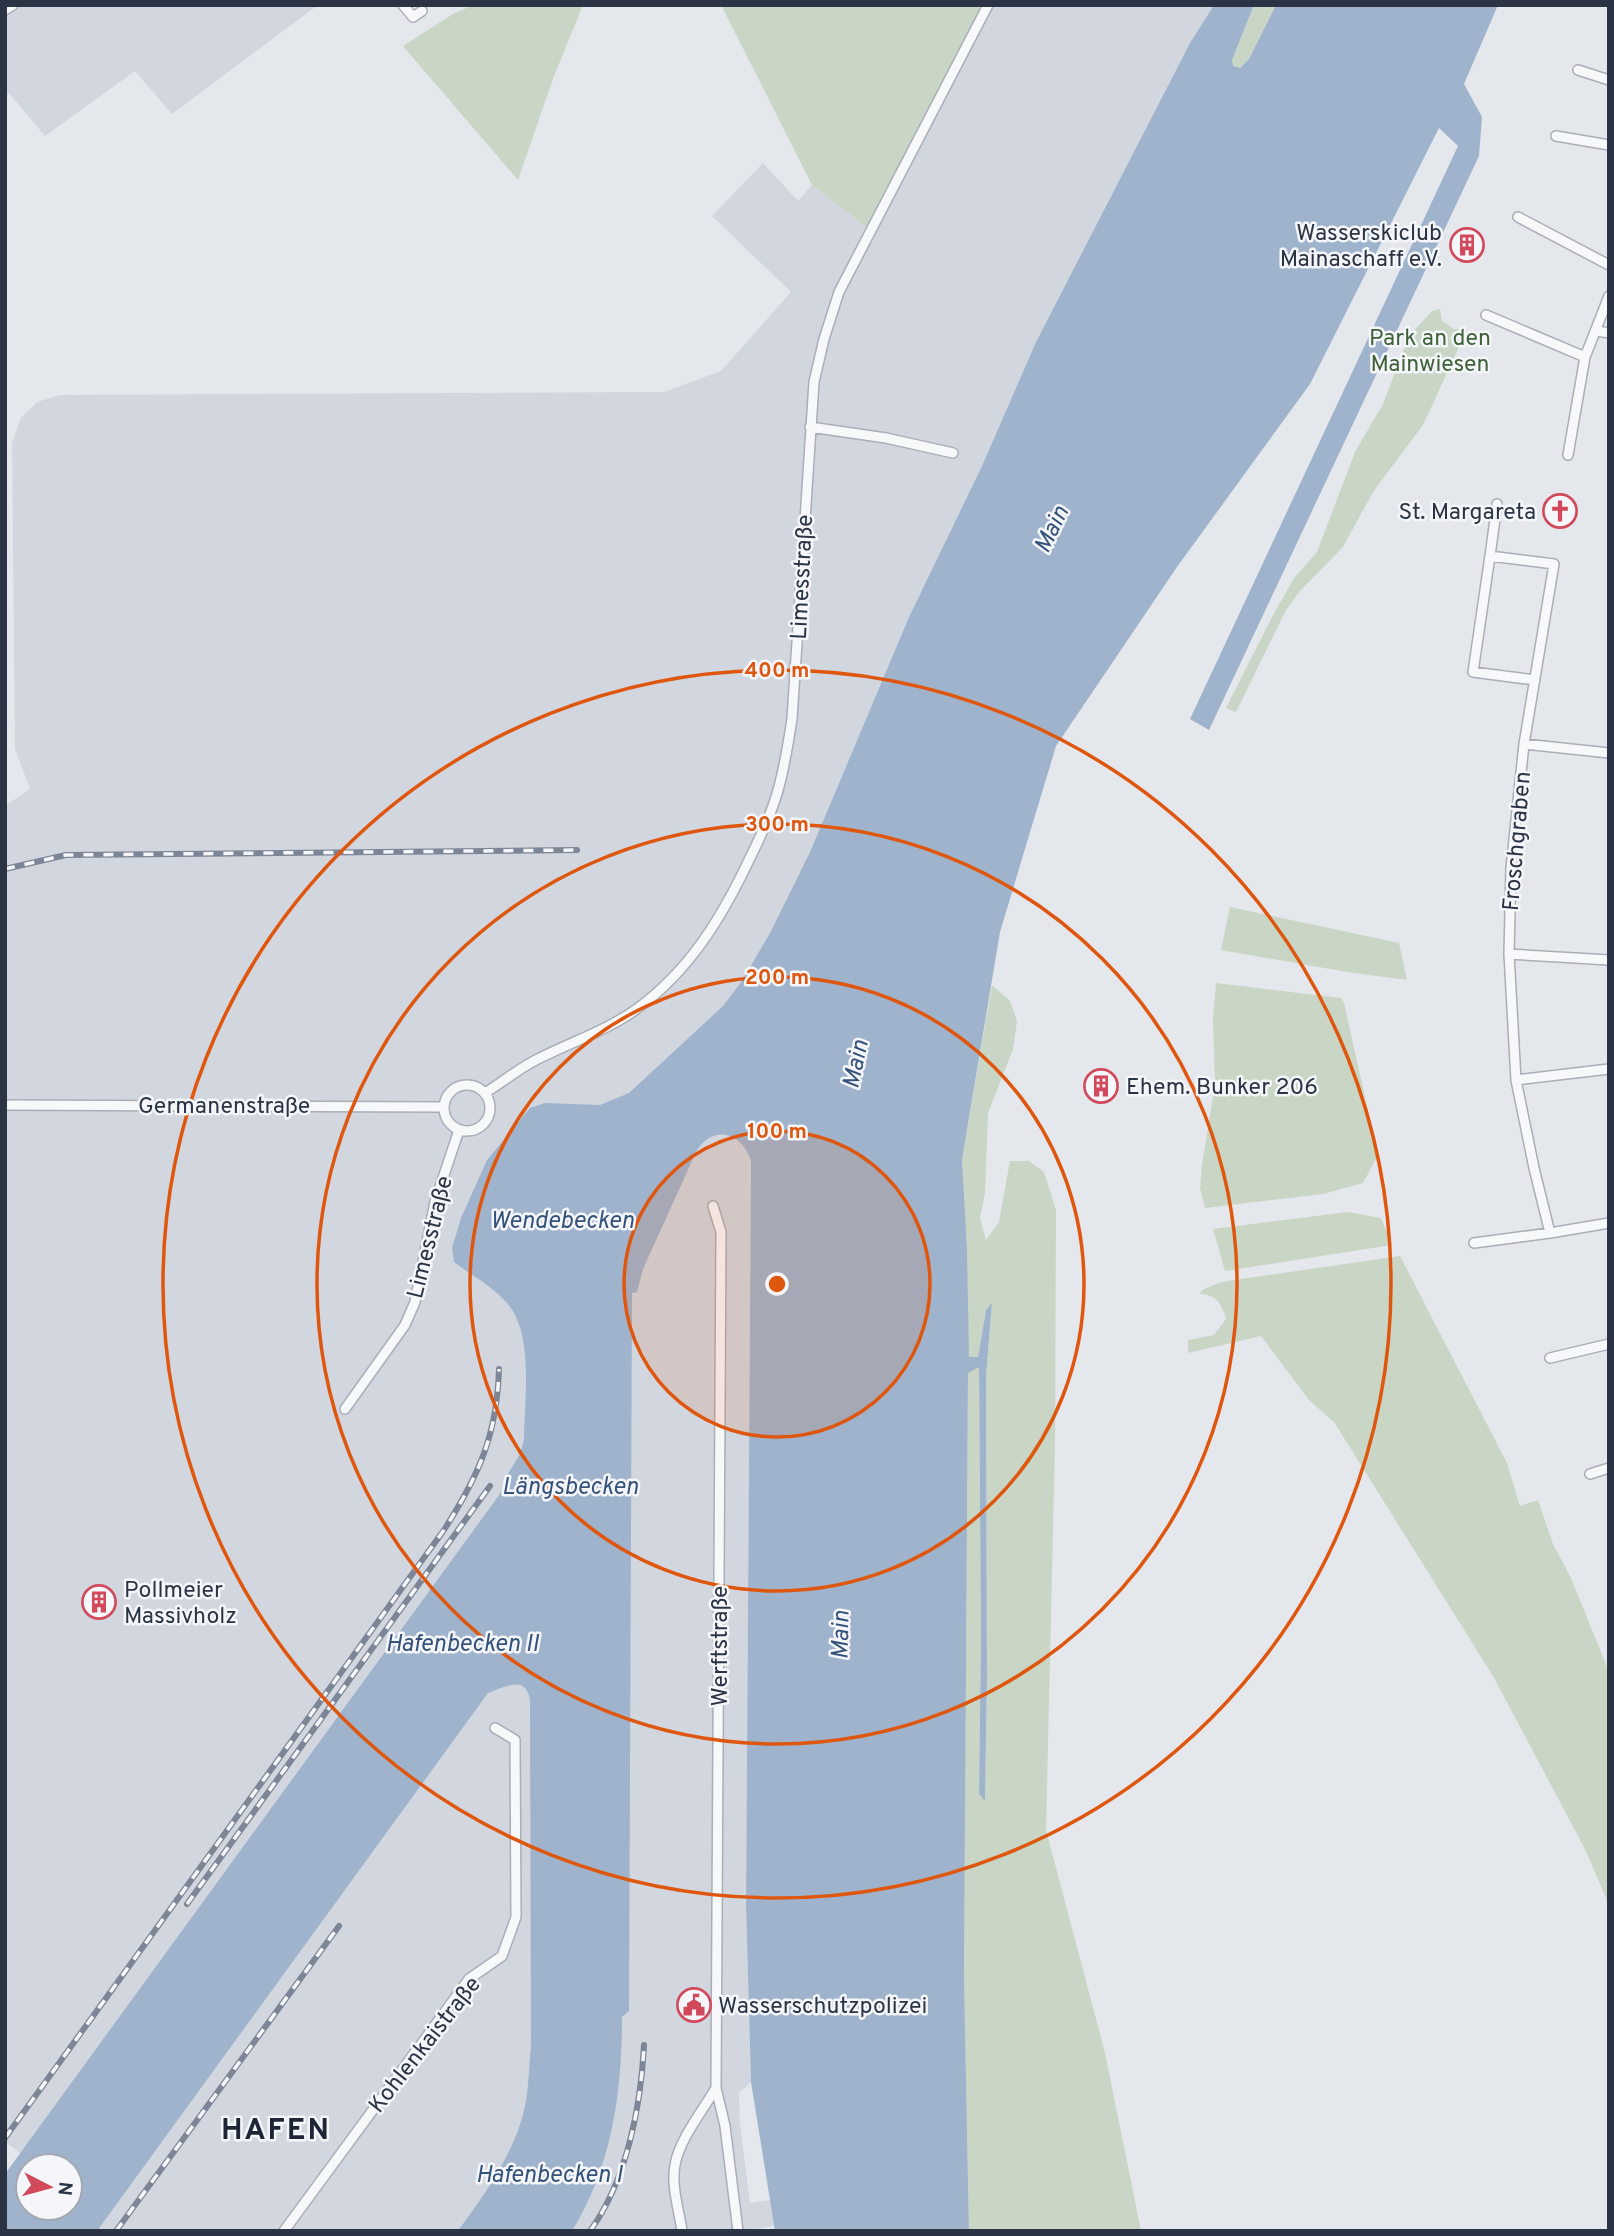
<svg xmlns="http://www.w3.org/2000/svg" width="1614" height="2236" viewBox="0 0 1614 2236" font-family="Overpass,sans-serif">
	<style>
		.built { fill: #d2d6de }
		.green { fill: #c9d6c5 }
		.water { fill: #9fb4cc; fill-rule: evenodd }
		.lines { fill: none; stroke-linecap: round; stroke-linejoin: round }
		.minor-casing { stroke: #a9aeb7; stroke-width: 12 }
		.minor { stroke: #f7f8fa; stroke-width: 9 }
		.rail-casing { stroke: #7d8696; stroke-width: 6 }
		.rail { stroke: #f4f6f9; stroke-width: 3.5; stroke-dasharray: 10; stroke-linecap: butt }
		.ring { fill: none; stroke: #df570f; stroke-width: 3.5 }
		.labels { text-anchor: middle; stroke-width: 5; stroke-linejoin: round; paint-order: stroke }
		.poi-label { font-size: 23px; fill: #2b3445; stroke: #f4f6f9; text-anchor: start }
		.park-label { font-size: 23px; fill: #3f6138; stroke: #f4f6f9 }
		.street-label { font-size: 23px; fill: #2b3445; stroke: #f4f6f9 }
		.water-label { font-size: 24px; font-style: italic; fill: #34527a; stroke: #f4f6f9 }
		.district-label { font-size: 30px; font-weight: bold; letter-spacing: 2px; fill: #1d2536; stroke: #f4f6f9 }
		.centre { fill: #df570f; stroke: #f4f6f9; stroke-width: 3.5 }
		.ring-label { font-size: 21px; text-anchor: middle; font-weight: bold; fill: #df570f; stroke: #f4f6f9; stroke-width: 5; stroke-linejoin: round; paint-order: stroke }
	</style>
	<rect width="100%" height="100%" fill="#e4e7ec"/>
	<path class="built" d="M5 5H318L172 114 135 71 45 136 9 93 5 96Z
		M988 5H1214L1190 43 1036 342 982 466 909 617 810 852 770 933 747 1149 751 1161 746 1906 751 2082 739 2093 740 2124 750 2203 782 2198 784 2224 755 2229 754 2231H11L28 2208H70V2166H39L5 2142V806L30 789 15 749 12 442 21 418 37 402 60 395 664 392 721 371 791 292 712 216 763 163 798 201 812 185 871 231Z"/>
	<path class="green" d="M473 5H583L554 76 518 180 403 46 453 14Z
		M721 5H988L871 231 812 185Z
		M1254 5H1276L1249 59 1240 68H1235L1232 66V60Z
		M1440 309 1442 321 1454 329H1461L1465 334 1423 425 1373 492 1343 547 1300 591 1286 610 1236 712 1226 708 1272 617 1294 578 1317 552 1355 452 1383 404 1409 336 1432 311Z
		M1230 907 1399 943 1407 980 1347 972 1221 950Z
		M1216 983 1341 998 1344 1003 1378 1155 1363 1183 1323 1194 1205 1208 1200 1188 1202 1165 1215 1084 1213 1019Z
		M992 985 1010 1001 1017 1021 1013 1049 988 1113 985 1193 980 1218 986 1240 999 1222 1010 1161H1029L1044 1172 1056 1210 1055 1444 1046 1830 1105 2053 1141 2231H969L964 1976 968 1372 979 1366 981 1636 979 1794 985 1800 987 1680 986 1376 992 1304 986 1310 978 1357H968L967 1248 962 1160Z
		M1348 1212 1381 1218 1392 1245 1225 1271 1213 1229Z
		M1400 1256 1507 1463 1520 1506 1538 1500 1553 1544 1571 1578 1609 1672V1905L1586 1851 1493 1676 1334 1422 1309 1400 1261 1336 1188 1353V1340L1214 1335 1226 1319C1222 1304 1216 1294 1199 1294L1204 1289 1221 1282Z"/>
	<path class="water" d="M1214 5H1254L1232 60 1233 66 1240 68 1249 59 1276 5H1498L1464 84 1482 117 1479 156 1209 730 1190 719 1458 146 1439 128 1310 384 1177 567 1056 746 1000 932 962 1160 967 1248 969 1357H978L986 1310 992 1303 986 1376 987 1680 985 1801 979 1794 981 1636 979 1367 968 1373 964 1976 969 2231H775L751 2082 746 1906 751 1161C743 1134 715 1123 697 1150L643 1269 637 1292 632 1293 629 2011 622 2017C622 2092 612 2166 572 2231H458C487 2191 517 2150 526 2101 529 2083 529 2064 531 2046L530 1701C527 1674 504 1687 488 1693L97 2231H5V2174L510 1480 506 1477 520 1454 524 1440C524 1401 535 1332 506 1302 492 1286 471 1275 454 1262L452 1248 461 1218 487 1160 530 1108 545 1103 600 1105 629 1093 723 1006 742 981 770 933 810 852 909 617 982 466 1036 342 1190 43ZM70 2166V2208H28V2166Z"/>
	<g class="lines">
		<g class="minor-casing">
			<path id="minor" d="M403 5 413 17 422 11
				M5 10 13 5
				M1578 70 1609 80
				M1556 136 1609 145
				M1518 217 1609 265
				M1486 315 1585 357
				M1597 331 1609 333
				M810 427 886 438 953 453
				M1568 455 1585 357 1609 296
				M1497 504 1490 556 1554 564 1524 744 1511 868 1509 954 1516 1080 1534 1168 1550 1233
				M1490 556 1473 672 1535 680
				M1524 744 1609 753
				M1509 954 1609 960
				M1516 1080 1609 1069
				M444 1108a23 23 0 1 1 46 0a23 23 0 1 1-46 0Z
				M485 1093C501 1083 517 1070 534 1061 568 1043 607 1031 638 1008 690 970 722 917 749 860 759 840 769 819 776 797 784 772 788 745 792 719L814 382 824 339 839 292 988 5
				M5 1105 443 1107
				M713 1206 721 1232 716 2088 725 2126 738 2231
				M1474 1243 1550 1233 1609 1223
				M1550 1358 1609 1344
				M345 1409 405 1325 415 1302 435 1202 459 1130
				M1590 1474 1609 1468
				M284 2231 469 1979 502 1956 516 1917 515 1740 495 1728
				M682 2231C679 2210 671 2186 675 2165 679 2140 703 2110 716 2088"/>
		</g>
		<use href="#minor" class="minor"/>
		<g class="rail-casing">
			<path id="rail" d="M5 869 66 855 577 850
				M187 1904 490 1486
				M5 2138 444 1530C479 1475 497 1435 499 1369
				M116 2231 339 1926
				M590 2231C627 2180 641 2106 644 2045"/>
		</g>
		<use href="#rail" class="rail"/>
	</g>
	<circle cx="777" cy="1284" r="153" fill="#df570f" fill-opacity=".12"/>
	<g class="ring">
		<circle cx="777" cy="1284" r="153"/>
		<circle cx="777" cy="1284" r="307"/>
		<circle cx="777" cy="1284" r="460"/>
		<circle cx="777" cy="1284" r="614"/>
	</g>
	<defs>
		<g id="building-ring" transform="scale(1.75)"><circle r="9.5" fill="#f4f6f9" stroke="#d1495b" stroke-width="1.5"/><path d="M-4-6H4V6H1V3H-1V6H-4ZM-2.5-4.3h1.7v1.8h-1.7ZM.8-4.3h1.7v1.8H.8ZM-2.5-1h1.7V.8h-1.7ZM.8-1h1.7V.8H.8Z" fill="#d1495b"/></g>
		<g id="church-ring" transform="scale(1.75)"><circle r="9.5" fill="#f4f6f9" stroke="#d1495b" stroke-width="1.5"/><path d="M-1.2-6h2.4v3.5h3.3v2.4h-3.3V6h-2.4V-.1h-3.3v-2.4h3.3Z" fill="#d1495b"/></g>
		<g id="civic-ring" transform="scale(1.75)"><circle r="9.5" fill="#f4f6f9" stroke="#d1495b" stroke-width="1.5"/><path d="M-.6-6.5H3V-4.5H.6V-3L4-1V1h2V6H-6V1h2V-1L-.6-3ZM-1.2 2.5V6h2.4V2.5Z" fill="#d1495b"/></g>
	</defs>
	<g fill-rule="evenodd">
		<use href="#building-ring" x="1467" y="245"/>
		<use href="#church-ring" x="1560" y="511"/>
		<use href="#building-ring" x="1101" y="1086"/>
		<use href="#building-ring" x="99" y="1602"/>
		<use href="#civic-ring" x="694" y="2005"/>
	</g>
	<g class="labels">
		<g class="poi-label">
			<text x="1442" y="240" text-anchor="end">Wasserskiclub<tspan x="1442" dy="26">Mainaschaff e.V.</tspan></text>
			<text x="1536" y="519" text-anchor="end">St. Margareta</text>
			<text x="1126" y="1094">Ehem. Bunker 206</text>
			<text x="124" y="1597">Pollmeier<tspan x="124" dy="26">Massivholz</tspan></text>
			<text x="718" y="2013">Wasserschutzpolizei</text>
		</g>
		<g class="park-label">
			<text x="1430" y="345">Park an den<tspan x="1430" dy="26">Mainwiesen</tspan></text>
		</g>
		<g class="street-label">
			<text transform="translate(801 577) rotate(-87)" y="8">Limesstraße</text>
			<text transform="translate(1516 841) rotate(-85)" y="8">Froschgraben</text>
			<text x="224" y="1113">Germanenstraße</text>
			<text transform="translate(429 1237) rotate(-76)" y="8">Limesstraße</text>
			<text transform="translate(719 1646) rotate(-90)" y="8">Werftstraße</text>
			<text transform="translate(424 2044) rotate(-52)" y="8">Kohlenkaistraße</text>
		</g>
		<g class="water-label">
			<text transform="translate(1051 529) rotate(-64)" y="8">Main</text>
			<text transform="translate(855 1064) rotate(-78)" y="8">Main</text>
			<text x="562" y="1228">Wendebecken</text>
			<text x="570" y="1494">Längsbecken</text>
			<text transform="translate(840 1635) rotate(-89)" y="8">Main</text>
			<text x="462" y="1651">Hafenbecken II</text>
			<text x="549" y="2182">Hafenbecken I</text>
		</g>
		<g class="district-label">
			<text x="276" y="2139">HAFEN</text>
		</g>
	</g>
	<circle cx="777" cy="1284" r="10" class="centre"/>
	<g class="ring-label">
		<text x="777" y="677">400 m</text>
		<text x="777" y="831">300 m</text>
		<text x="777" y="984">200 m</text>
		<text x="777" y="1138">100 m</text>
	</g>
	<rect width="1614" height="2236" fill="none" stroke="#2b3445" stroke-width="14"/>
	<g transform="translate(49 2187) rotate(96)"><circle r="33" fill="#f4f6f9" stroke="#a4a8b1" stroke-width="2"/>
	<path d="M0-5L12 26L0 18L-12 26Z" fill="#d1495b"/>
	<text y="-10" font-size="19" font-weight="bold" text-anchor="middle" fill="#2b3445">N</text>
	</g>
</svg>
